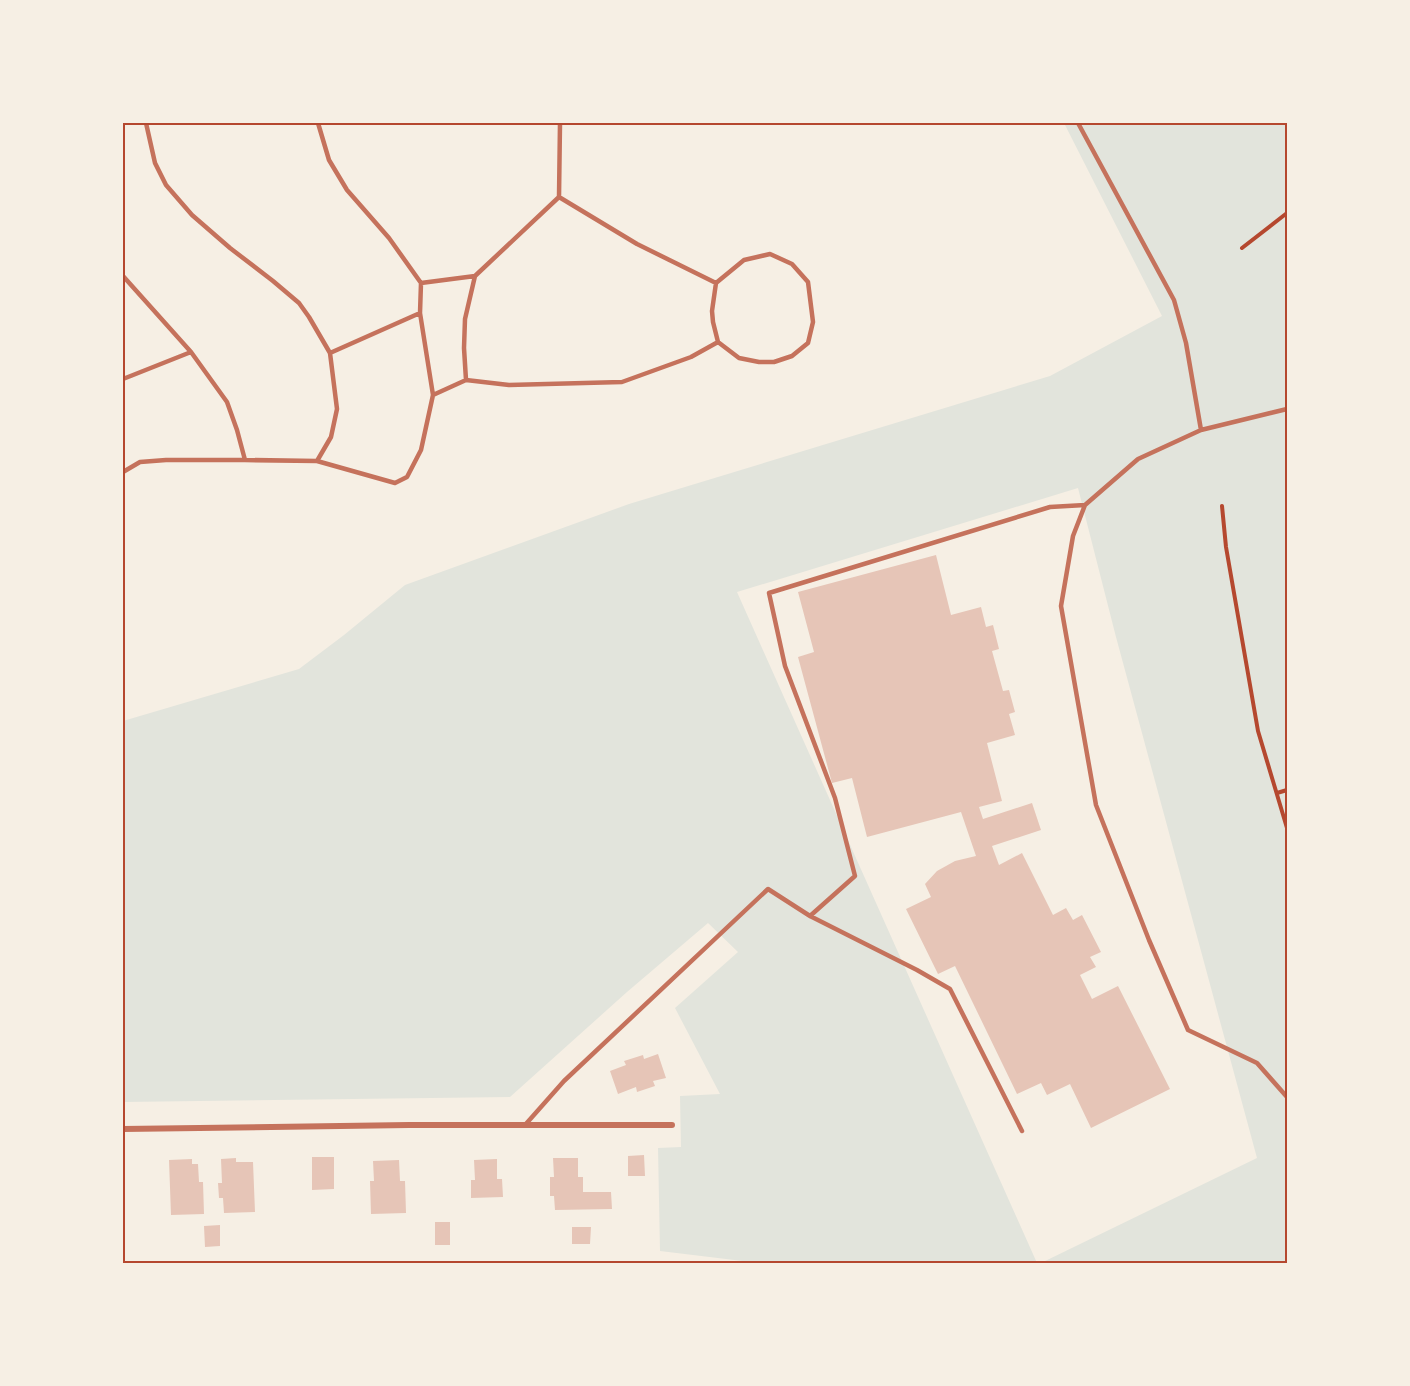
<svg xmlns="http://www.w3.org/2000/svg" width="1410" height="1386" viewBox="0 0 1410 1386" font-family="'Archivo Narrow',sans-serif">
<rect width="100%" height="100%" fill="#f6efe4"/>
<path fill="#e2e4dc" d="M 1064,123 L 1287,123 L 1287,1263 L 1041,1263 L 1257,1158 L 1116,637 L 1078,488 L 737,592 L 1037,1263 L 759,1263 L 660,1251 L 658,1148 L 681,1147 L 680,1096 L 720,1094 L 675,1008 L 738,952 L 708,923 L 627,992 L 510,1097 L 123,1102 L 123,721 L 299,669 L 344,635 L 405,585 L 629,504 L 1050,376 L 1162,316 Z"/>
<path fill="#e6c5b7" d="M 936,555 L 951,615 L 981,607 L 986,627 L 993,625 L 999,649 L 992,651 L 1003,691 L 1009,690 L 1015,712 L 1009,714 L 1015,735 L 987,743 L 1002,801 L 979,807 L 983,819 L 1032,803 L 1041,830 L 992,846 L 999,865 L 1022,853 L 1053,915 L 1066,908 L 1073,920 L 1082,915 L 1101,952 L 1090,957 L 1096,967 L 1080,975 L 1092,999 L 1118,986 L 1170,1089 L 1091,1128 L 1070,1084 L 1047,1095 L 1041,1083 L 1017,1094 L 955,966 L 938,974 L 906,909 L 931,897 L 925,884 L 937,871 L 955,861 L 976,856 L 961,812 L 867,837 L 852,778 L 832,783 L 798,657 L 814,652 L 798,592 Z
M 658,1054 L 666,1078 L 653,1081 L 655,1086 L 637,1092 L 636,1087 L 618,1094 L 610,1071 L 626,1065 L 624,1061 L 643,1055 L 644,1059 Z
M 644,1155 L 645,1176 L 628,1176 L 628,1156 Z
M 312,1157 L 334,1157 L 334,1189 L 312,1190 Z
M 236,1158 L 236,1162 L 253,1162 L 255,1212 L 224,1213 L 223,1198 L 219,1198 L 218,1183 L 222,1183 L 221,1159 Z
M 553,1158 L 578,1158 L 578,1177 L 583,1177 L 583,1192 L 611,1192 L 612,1209 L 555,1210 L 554,1196 L 550,1196 L 550,1177 L 554,1177 Z
M 192,1159 L 192,1164 L 198,1164 L 199,1182 L 203,1182 L 204,1214 L 171,1215 L 169,1160 Z
M 497,1159 L 497,1179 L 502,1179 L 503,1197 L 471,1198 L 471,1180 L 475,1180 L 474,1160 Z
M 399,1160 L 400,1181 L 405,1181 L 406,1213 L 371,1214 L 370,1181 L 374,1181 L 373,1161 Z
M 435,1222 L 450,1222 L 450,1245 L 435,1245 Z
M 220,1225 L 220,1246 L 205,1247 L 204,1226 Z
M 572,1227 L 591,1227 L 590,1244 L 572,1244 Z"/>
<g fill="none" stroke-linecap="round" stroke-linejoin="round">
<path stroke="#b5482f" stroke-width="4" d="M 1242,248 L 1287,213
M 1222,506 L 1226,547 L 1258,731 L 1287,828
M 1277,793 L 1287,790"/>
<path stroke="#c5725c" stroke-width="4.5" d="M 146,123 L 155,163 L 166,185 L 192,215 L 230,248 L 273,281 L 299,303 L 309,317 L 330,353
M 560,123 L 559,197 L 637,244 L 716,283
M 1078,123 L 1174,300 L 1186,343 L 1201,430
M 770,254 L 792,264 L 808,282 L 813,322 L 808,343 L 792,356 L 774,362 L 759,362 L 739,358 L 718,342 L 713,322 L 712,311 L 716,283 L 744,260 Z
M 123,276 L 191,352 L 227,402 L 237,430 L 245,460 L 317,461 L 395,483 L 407,477 L 421,450 L 433,395 L 466,380 L 464,348 L 465,319 L 475,276 L 421,283 L 389,238 L 347,190 L 329,160 L 318,123
M 475,276 L 559,197
M 420,313 L 433,395
M 123,379 L 191,352
M 466,380 L 509,385 L 622,382 L 691,357 L 718,342
M 1287,409 L 1201,430 L 1138,459 L 1085,505 L 1073,536 L 1061,606 L 1096,805 L 1149,940 L 1188,1030 L 1257,1063 L 1287,1097
M 317,461 L 331,437 L 337,409 L 330,353 L 420,313 L 421,283
M 123,472 L 140,462 L 166,460 L 245,460
M 810,916 L 855,876 L 835,798 L 785,666 L 769,593 L 1050,507 L 1085,505
M 525,1125 L 564,1081 L 768,889 L 810,916 L 917,970 L 950,989 L 1022,1131"/>
<path stroke="#c5725c" stroke-width="6" d="M 123,1129 L 409,1125 L 672,1125"/>
</g>
<rect width="1410" height="1386" fill="none" stroke="#f6efe4" stroke-width="249"/>
<rect x="124" y="124" width="1162" height="1138" fill="none" stroke="#b5482f" stroke-width="2"/>
</svg>
